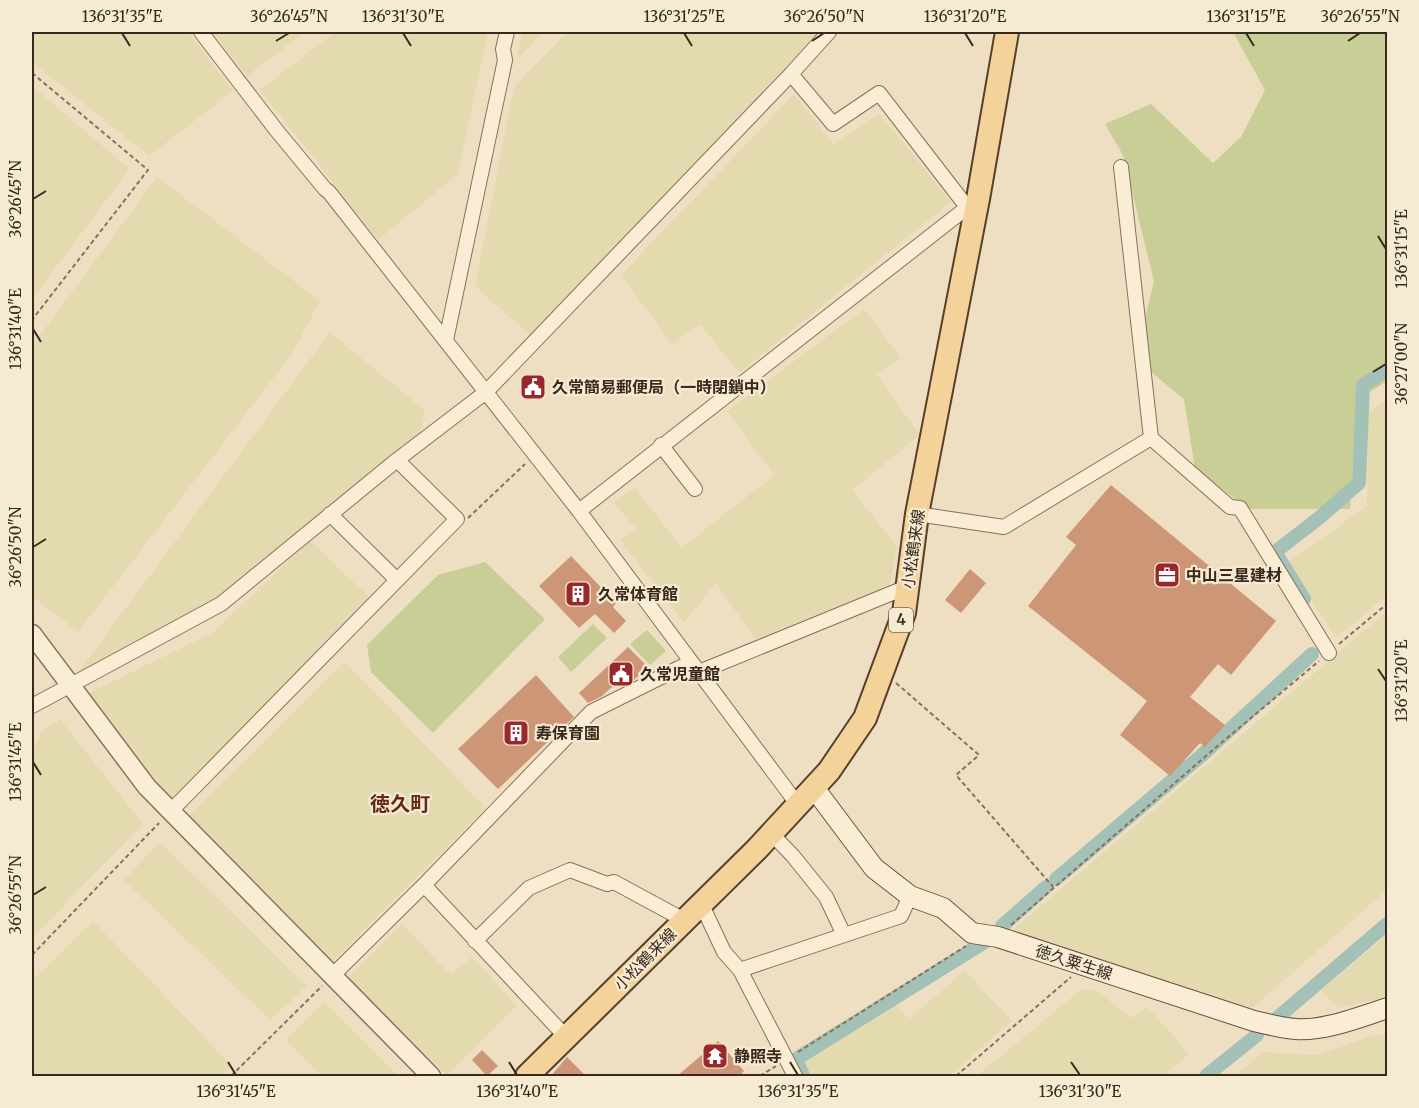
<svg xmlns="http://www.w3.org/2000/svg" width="1419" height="1108" viewBox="0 0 1419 1108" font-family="Merriweather,'Noto Sans JP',serif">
<rect width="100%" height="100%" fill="#efdfc2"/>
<path fill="#e4daaf" d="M 32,32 L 188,32 L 233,91 L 149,156 L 32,62 Z
M 213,32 L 305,32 L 247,76 Z
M 335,32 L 488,32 L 458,174 L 378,240 L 260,90 Z
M 522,32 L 543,32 L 517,59 Z
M 567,32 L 825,32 L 533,338 L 475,286 L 514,87 Z
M 32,86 L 130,169 L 32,299 Z
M 794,94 L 834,145 L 879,113 L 951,202 L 739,373 L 700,324 L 672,344 L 621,275 Z
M 157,177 L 320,301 L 292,354 L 78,632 L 32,596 L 32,346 Z
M 864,309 L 901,358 L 877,375 L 920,435 L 852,490 L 897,547 L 890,586 L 755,639 L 716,583 L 684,623 L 620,540 L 636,529 L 614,502 L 635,488 L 682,548 L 774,475 L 727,411 Z
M 330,332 L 425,411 L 419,442 L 200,616 L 77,674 Z
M 1387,400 L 1387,595 L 1336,638 L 1287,563 L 1367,506 L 1368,413 Z
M 310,541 L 371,599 L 171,800 L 89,693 L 212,633 Z
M 1387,611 L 1387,890 L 1252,1008 L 1010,932 Z
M 345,662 L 486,808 L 333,961 L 188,816 Z
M 60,719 L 143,824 L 32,938 L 32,753 L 42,731 Z
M 160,842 L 307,986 L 270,1020 L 124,880 Z
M 93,921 L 232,1066 L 222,1076 L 32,1076 L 32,981 Z
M 402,924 L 451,975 L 472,957 L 517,1006 L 447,1075 L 348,979 Z
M 1387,935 L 1387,997 L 1338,1008 L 1321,990 Z
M 965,971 L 1012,1021 L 949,1076 L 808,1076 L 801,1061 L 893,1001 L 909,1019 Z
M 1082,989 L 1097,991 L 1131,1018 L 1147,1006 L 1189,1054 L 1163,1076 L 977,1076 Z
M 324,1001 L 398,1076 L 322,1076 L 286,1040 Z
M 1387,1034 L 1387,1076 L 1234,1076 L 1263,1052 L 1318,1055 L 1369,1037 Z"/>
<path fill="#c9cd96" d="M 1233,32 L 1387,32 L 1387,381 L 1357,400 L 1350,509 L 1249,509 L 1195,469 L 1184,399 L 1135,359 L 1154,281 L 1123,155 L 1105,124 L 1151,104 L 1213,163 L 1241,137 L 1265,90 Z
M 485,562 L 545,619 L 433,733 L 371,672 L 367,645 L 438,575 Z
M 593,624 L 607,638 L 571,672 L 558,657 Z
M 647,630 L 666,651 L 650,665 L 630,644 Z"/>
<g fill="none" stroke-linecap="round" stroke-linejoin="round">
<path stroke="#a4c1b7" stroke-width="14" d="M 1304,599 L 1275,552 L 1319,518 L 1359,483 L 1363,385 L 1388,369
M 1056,879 L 1202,755 L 1312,654
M 1002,926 L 1046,887
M 1276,1019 L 1388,923
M 803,1076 L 796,1059 L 983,943
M 1206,1076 L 1257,1035"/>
</g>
<path fill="#cd9777" d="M 1111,485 L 1276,621 L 1231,675 L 1218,664 L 1190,697 L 1225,725 L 1205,747 L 1200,743 L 1170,776 L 1120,735 L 1147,701 L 1028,606 L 1076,545 L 1066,537 Z
M 571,556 L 616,603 L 613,607 L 626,621 L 614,633 L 595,614 L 579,628 L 539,586 Z
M 970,569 L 986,583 L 961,613 L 945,600 Z
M 628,647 L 648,667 L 634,680 L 625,685 L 620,680 L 602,696 L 588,703 L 579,693 Z
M 536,675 L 574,717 L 498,789 L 458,749 Z
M 718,1041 L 744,1071 L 738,1077 L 676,1077 Z
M 482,1050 L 498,1066 L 487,1076 L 472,1060 Z
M 567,1057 L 587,1077 L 550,1077 Z"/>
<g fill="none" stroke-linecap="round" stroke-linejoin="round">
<g stroke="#897059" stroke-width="16">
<path id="minor" d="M 201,32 L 277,131 L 325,189 L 329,192 L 579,511 L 798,805
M 791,74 L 833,124 L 879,93 L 967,207
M 1121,167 L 1151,438 L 1230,507 L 1240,508 L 1329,653
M 446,340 L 505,60 L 503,49 L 507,32
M 661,445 L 695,489
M 579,511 L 978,199
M 330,514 L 397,580
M 917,514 L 1004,527 L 1151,438
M 699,672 L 907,587
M 32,706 L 221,604 L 397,460 L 486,392 L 791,74 L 829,32
M 170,812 L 457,519 L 397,460
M 771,833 L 793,856 L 826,897 L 844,935
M 424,885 L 566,1037
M 701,903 L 724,952 L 740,970 L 795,1076
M 475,941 L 529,888 L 570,870 L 607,884 L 614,882 L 684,920
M 740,970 L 901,916 L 910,896
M 332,976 L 424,885 L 591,712 L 691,662"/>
</g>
<g stroke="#897059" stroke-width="21">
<path id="tertiary" d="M 32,634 L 147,787 L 431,1076"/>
</g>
<g stroke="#6a513c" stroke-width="22">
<path id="secondary" d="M 814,788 L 874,868 L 910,896 L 943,908 L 972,933 L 998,937 L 1254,1021 C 1268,1024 1281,1028 1296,1029 C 1326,1031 1359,1017 1388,1008"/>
</g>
<g stroke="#563f2d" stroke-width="26">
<path id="primary" d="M 527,1076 L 757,849 L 829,771 L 865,718 L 904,613 L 917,514 L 978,199 L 1007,32"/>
</g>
<path stroke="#897059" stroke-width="2" stroke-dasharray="4.5 3" stroke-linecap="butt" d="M 32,73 L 148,170 L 32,320
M 468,518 L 525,464
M 1339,644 L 1388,603
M 896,683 L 979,755 L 956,775 L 1054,888
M 1011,925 L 1214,749 L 1319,661
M 32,955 L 159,823
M 798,1052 L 966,946
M 231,1076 L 322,986
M 760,1076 L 776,1066
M 956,1076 L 1071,977"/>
<use href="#minor" stroke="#f9edd5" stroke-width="14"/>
<use href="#tertiary" stroke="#f9edd5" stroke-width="18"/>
<use href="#secondary" stroke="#f9edd5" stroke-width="20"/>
<use href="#primary" stroke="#f3d399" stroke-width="22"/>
</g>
<path fill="none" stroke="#38291d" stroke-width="2" d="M 122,33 L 130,46M 403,33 L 411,46M 684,33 L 692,46M 965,33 L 973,46M 1246,33 L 1254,46M 276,41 L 289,33M 812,41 L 824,33M 1348,41 L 1360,33M 33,199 L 46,191M 1378,236 L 1386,249M 33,329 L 41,342M 1373,372 L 1386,364M 33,547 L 46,539M 1378,669 L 1386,681M 33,762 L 41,775M 33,895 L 46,887M 228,1062 L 236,1075M 509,1062 L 517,1075M 790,1062 L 798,1075M 1071,1062 L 1080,1075"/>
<defs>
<g id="civic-square" transform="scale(1.35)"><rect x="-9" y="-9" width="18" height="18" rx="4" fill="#99282d" stroke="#f6ead2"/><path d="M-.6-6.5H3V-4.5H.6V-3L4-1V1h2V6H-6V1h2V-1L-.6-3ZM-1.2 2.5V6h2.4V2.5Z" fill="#fff"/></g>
<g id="office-square" transform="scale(1.35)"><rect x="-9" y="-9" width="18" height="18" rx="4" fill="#99282d" stroke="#f6ead2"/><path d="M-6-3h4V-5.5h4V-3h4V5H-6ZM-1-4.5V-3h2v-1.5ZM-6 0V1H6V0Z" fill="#fff"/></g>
<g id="building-square" transform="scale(1.35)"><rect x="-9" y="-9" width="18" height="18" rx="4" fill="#99282d" stroke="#f6ead2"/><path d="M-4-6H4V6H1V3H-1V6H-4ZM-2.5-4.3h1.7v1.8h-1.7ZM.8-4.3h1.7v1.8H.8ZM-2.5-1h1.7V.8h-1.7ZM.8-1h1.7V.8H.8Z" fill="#fff"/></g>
<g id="temple-square" transform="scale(1.35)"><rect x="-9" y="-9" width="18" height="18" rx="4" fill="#99282d" stroke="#f6ead2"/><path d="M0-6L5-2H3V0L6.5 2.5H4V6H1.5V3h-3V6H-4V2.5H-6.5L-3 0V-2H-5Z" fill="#fff"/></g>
</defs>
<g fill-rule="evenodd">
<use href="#civic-square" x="533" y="387"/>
<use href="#office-square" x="1167" y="575"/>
<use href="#building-square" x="578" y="594"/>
<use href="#civic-square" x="621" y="674"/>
<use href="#building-square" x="516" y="733"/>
<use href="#temple-square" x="715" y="1056"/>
</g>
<g text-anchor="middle" stroke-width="4.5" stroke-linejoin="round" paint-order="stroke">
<rect fill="#f6ead2" stroke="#716353" stroke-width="1.5" x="889" y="608" width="24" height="24" rx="4.5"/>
<g font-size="15" font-weight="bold" fill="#38291d">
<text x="901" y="625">4</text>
</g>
<g font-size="16" font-weight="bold" fill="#38291d" stroke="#f6ead2" text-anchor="start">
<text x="552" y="393">久常簡易郵便局（一時閉鎖中）</text>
<text x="1186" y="581">中山三星建材</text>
<text x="598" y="600">久常体育館</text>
<text x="640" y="680">久常児童館</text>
<text x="536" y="739">寿保育園</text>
<text x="734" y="1062">静照寺</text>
</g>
<g font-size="16" fill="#38291d" stroke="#f6ead2">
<text transform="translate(913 549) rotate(-82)" y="6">小松鶴来線</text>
<text transform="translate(645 959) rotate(-45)" y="6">小松鶴来線</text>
<text transform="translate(1074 962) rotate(18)" y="6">徳久粟生線</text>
</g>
<g font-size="20" font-weight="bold" fill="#65281c" stroke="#f6ead2">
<text x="400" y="811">徳久町</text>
</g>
</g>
<rect width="1419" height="1108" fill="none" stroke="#f6ead2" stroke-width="66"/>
<rect x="33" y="33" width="1353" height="1042" fill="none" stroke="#38291d" stroke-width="2"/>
<g font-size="15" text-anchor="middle" fill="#38291d">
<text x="122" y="22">136°31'35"E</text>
<text x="289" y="22">36°26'45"N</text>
<text x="403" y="22">136°31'30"E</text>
<text x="684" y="22">136°31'25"E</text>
<text x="824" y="22">36°26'50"N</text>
<text x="965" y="22">136°31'20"E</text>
<text x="1246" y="22">136°31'15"E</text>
<text x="1360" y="22">36°26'55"N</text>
<text transform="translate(16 199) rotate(-90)" y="5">36°26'45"N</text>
<text transform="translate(1402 249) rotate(-90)" y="5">136°31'15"E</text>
<text transform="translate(16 329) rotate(-90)" y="5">136°31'40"E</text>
<text transform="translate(1402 364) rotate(-90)" y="5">36°27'00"N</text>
<text transform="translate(16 547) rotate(-90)" y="5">36°26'50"N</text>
<text transform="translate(1402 681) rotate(-90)" y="5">136°31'20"E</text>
<text transform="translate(16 762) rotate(-90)" y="5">136°31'45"E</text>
<text transform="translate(16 895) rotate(-90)" y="5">36°26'55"N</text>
<text x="236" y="1097">136°31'45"E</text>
<text x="517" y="1097">136°31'40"E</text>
<text x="798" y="1097">136°31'35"E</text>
<text x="1080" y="1097">136°31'30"E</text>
</g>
</svg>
